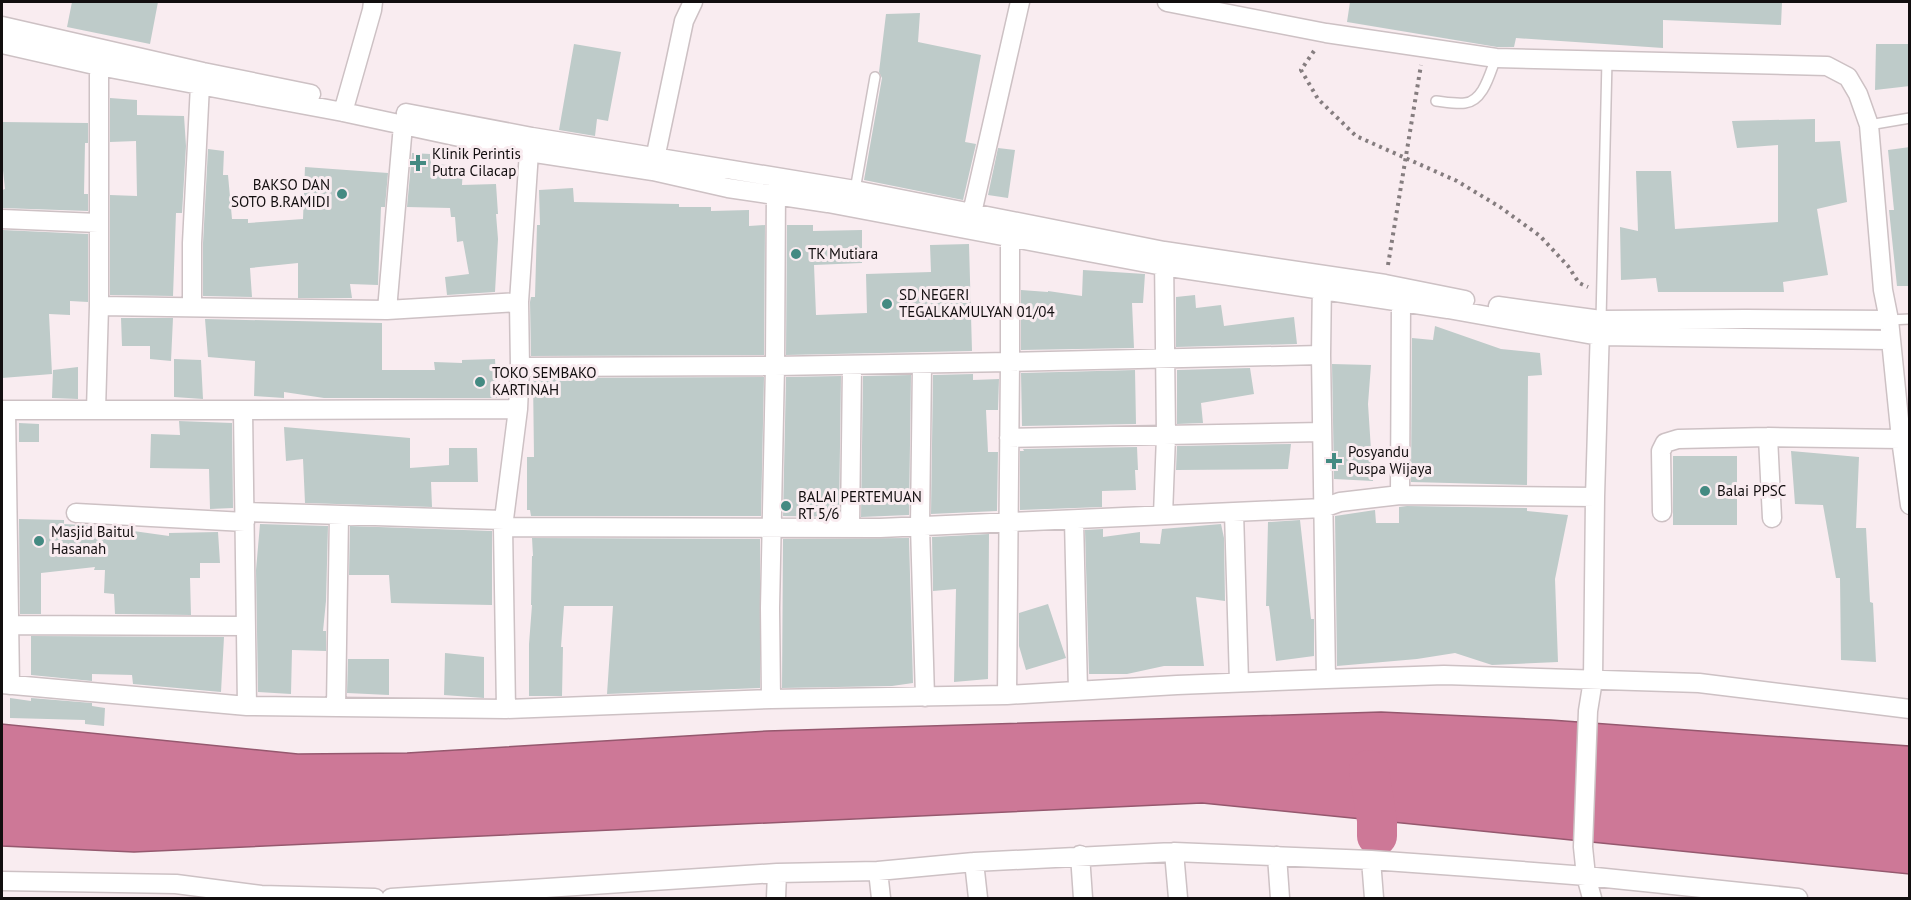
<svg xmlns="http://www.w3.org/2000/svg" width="1911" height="900" viewBox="0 0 1911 900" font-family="'PT Sans',sans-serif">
<rect width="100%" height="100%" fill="#f9ecf0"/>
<path fill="#cd7897" stroke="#95586e" stroke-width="1.5" d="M 1381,712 L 1551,720 L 1909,746 L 1909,874 L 1202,803 L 134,852 L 2,846 L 2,724 L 298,754 L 407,753 L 767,731 Z"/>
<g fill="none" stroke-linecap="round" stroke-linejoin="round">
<path stroke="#cd7897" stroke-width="40" d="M 1369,770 L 1377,820 L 1377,836"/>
</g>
<path fill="#becbc9" d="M 72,2 L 158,2 L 150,44 L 67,27 Z
M 1350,2 L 1782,2 L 1781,25 L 1663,20 L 1663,48 L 1516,38 L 1514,47 L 1497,47 L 1347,22 Z
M 920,13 L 918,42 L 981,55 L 965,142 L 976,144 L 963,200 L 864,180 L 882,78 L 879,72 L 886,14 Z
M 574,44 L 621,52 L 608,121 L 597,119 L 595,136 L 559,130 Z
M 1876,44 L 1908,44 L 1910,86 L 1875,90 Z
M 110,98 L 137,100 L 137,115 L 184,116 L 186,146 L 182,213 L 176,213 L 173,296 L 110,295 L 110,195 L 137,196 L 136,141 L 110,142 Z
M 1815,119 L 1815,142 L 1840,141 L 1847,202 L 1817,209 L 1828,275 L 1783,282 L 1784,292 L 1658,292 L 1656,278 L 1621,280 L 1620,227 L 1638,231 L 1636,171 L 1671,171 L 1675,229 L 1778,222 L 1778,145 L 1737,148 L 1732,121 Z
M 2,122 L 88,123 L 88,143 L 85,143 L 84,194 L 88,194 L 88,211 L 2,208 L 2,190 L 5,189 L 2,161 Z
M 1910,147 L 1910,286 L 1897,286 L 1889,210 L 1894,210 L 1888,150 Z
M 998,148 L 1015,150 L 1008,198 L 988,195 Z
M 208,149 L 224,151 L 223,175 L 228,175 L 232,219 L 248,219 L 248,223 L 303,219 L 305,167 L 388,173 L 385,207 L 381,207 L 378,285 L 350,284 L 352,298 L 298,298 L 298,263 L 250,268 L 252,297 L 203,296 L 203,243 Z
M 412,153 L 430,154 L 431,164 L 463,166 L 462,185 L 496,184 L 498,214 L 496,214 L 498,239 L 495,292 L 447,295 L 445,277 L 469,274 L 463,241 L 457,242 L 455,217 L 451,217 L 450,208 L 407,207 Z
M 573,188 L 574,202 L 679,204 L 679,207 L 711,207 L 711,211 L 749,210 L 749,226 L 765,225 L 764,355 L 531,356 L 530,302 L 531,297 L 535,297 L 537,225 L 540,225 L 539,190 Z
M 787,225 L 813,225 L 813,231 L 862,230 L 862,263 L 814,265 L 816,315 L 867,313 L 866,274 L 931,272 L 930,245 L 969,244 L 972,351 L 786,355 Z
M 3,230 L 88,234 L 88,302 L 70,301 L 70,315 L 49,314 L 52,374 L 2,378 Z
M 1083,270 L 1145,274 L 1143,303 L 1132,303 L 1134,348 L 1021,350 L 1021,290 L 1048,292 L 1048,291 L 1082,296 Z
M 1195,295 L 1196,308 L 1221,305 L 1224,326 L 1294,317 L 1297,344 L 1176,347 L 1176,297 Z
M 121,318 L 173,318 L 171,361 L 150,359 L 150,346 L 122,346 Z
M 205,319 L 382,323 L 382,370 L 435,370 L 434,362 L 462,363 L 462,360 L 495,359 L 497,398 L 324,398 L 284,392 L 284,398 L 254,396 L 255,361 L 208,357 Z
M 1435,326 L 1501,349 L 1540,353 L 1542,375 L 1528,376 L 1527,485 L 1411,482 L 1412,338 L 1433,340 Z
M 174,359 L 201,360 L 203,399 L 174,397 Z
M 1332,364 L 1371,365 L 1368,404 L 1373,481 L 1334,479 Z
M 78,367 L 78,399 L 52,398 L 53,370 Z
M 1250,368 L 1254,394 L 1201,403 L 1203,423 L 1177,424 L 1177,370 Z
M 1135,370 L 1136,424 L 1022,426 L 1021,373 Z
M 973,374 L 973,380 L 999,379 L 998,410 L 986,410 L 988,452 L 998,452 L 997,511 L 931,514 L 933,375 Z
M 911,375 L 909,515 L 861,517 L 863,376 Z
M 841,376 L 839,517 L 783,516 L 786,377 Z
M 764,377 L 761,516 L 531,516 L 530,510 L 527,510 L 527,457 L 534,457 L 533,378 Z
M 179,421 L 232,423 L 233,508 L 210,509 L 209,469 L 150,468 L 151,434 L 180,435 Z
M 19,423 L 39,424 L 39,442 L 19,442 Z
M 284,427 L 410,438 L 410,468 L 449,465 L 449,448 L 477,448 L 478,482 L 431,482 L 432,507 L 305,503 L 303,459 L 286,461 Z
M 1291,444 L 1288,469 L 1176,470 L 1177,446 Z
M 1137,447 L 1138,470 L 1135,470 L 1136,490 L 1102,491 L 1102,507 L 1020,510 L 1020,451 L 1024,451 L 1023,449 Z
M 1791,451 L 1859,457 L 1856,528 L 1866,528 L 1870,602 L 1873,603 L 1876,662 L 1841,660 L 1840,578 L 1836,578 L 1823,505 L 1795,504 Z
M 1673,456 L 1737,456 L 1737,525 L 1673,525 Z
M 1407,506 L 1527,508 L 1527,511 L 1568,515 L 1555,579 L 1558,662 L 1492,665 L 1455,653 L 1417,659 L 1337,666 L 1335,516 L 1375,510 L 1376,523 L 1399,523 L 1399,507 Z
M 19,519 L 64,520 L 64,524 L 119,527 L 119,529 L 169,536 L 169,533 L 218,532 L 220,563 L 200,563 L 200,578 L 190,578 L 191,615 L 115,614 L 114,594 L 104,593 L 105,570 L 94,570 L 95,567 L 41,573 L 41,614 L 20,614 Z
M 1300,520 L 1311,619 L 1314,619 L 1314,656 L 1276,661 L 1269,606 L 1266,606 L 1268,522 Z
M 260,524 L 328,526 L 326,601 L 323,631 L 326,631 L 326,651 L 292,650 L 291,694 L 258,692 L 256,570 Z
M 1221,524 L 1224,538 L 1225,601 L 1196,597 L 1204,666 L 1164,666 L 1127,674 L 1089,674 L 1085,530 L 1103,529 L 1103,537 L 1140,532 L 1140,543 L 1160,544 L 1162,529 Z
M 350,526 L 492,531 L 492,605 L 391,603 L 389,575 L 349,575 Z
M 989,534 L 988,679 L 954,682 L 956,589 L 933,591 L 932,537 Z
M 532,538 L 760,539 L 760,688 L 607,694 L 613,606 L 564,606 L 561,647 L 563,647 L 562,696 L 529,696 L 529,644 L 532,605 L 531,605 L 532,556 L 533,556 Z
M 909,538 L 913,683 L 892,686 L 782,688 L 783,539 Z
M 1048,604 L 1066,658 L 1026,670 L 1019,646 L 1019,613 Z
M 31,636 L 224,637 L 221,692 L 133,684 L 132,675 L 92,674 L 92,681 L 31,675 Z
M 445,653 L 484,657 L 484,698 L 444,695 Z
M 348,659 L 389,659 L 389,695 L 347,693 Z
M 10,698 L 31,701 L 31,698 L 92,703 L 92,706 L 105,708 L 104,726 L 85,724 L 85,720 L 10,718 Z"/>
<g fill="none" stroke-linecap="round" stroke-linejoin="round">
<g stroke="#cdc1c4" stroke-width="12">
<path id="lane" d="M 1436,101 C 1445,102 1456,104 1465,103 C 1484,101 1490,72 1496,58
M 1869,125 L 1910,118
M 855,190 L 875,77
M 1601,320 L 1607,60
M 1889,320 L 1910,319"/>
</g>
<g stroke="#cdc1c4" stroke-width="21">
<path id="street" d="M 1167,2 L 1326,33 L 1496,58 L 1827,66 L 1848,77 L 1858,94 L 1869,125 L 1883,290 L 1889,320 L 1901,439 L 1910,505
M 2,26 L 203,72 L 311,94
M 2,44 L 99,66 L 343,112 L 529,152 L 653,171 L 728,188 L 828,203 L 1163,266 L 1448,309 L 1599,336 L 1889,340
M 343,112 L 372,10 L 373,2
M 406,113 L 532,137 L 855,190 L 1164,251 L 1385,284 L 1465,300
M 532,141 L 529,152 L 519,302 L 520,367 L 518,409 L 503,527 L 506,709 L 771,699 L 1007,695 L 1177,685 L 1326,679
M 653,168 L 684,21 L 693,2
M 972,213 L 1020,2
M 2,219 L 98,223
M 1322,279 L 1321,355 L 1326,679 L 1444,675 L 1699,683 L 1910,709
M 99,306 L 387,310 L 519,302
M 192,306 L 192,243 L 200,85 L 202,74
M 1498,306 L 1601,320 L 1746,319 L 1889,320
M 387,310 L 403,125
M 922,364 L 920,526 L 925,697
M 520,367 L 775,366 L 1010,362 L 1010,236 L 1012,226
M 2,410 L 243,410 L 247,706
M 6,410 L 10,685
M 96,410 L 99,306 L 99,66
M 243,410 L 518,409
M 1768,437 L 1772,518
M 1009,438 L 1322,432
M 1400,495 L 1401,302
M 245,512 L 504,520
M 1234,512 L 1239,682
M 1662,512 L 1661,451 L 1665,443 L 1678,439 L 1768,437 L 1901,439
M 76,513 L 245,522
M 1163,515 L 1166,436 L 1164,256
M 1074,520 L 1078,691
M 503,527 L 880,528 L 1323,508 L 1340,502 L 1400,495 L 1595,497
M 850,527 L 852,365
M 10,625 L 246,626
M 2,684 L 247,706 L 506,709
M 1007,695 L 1010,362 L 1321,355
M 771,699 L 770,608 L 775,366 L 776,185
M 336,707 L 339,515
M 1174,852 L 1178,898
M 1080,855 L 1083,898
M 1277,856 L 1280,898
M 1371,860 L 1374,898
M 974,862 L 978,898
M 878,871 L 881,898
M 2,881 L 176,884 L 261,895 L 375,898
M 391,898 L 777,873 L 878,871 L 974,862 L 1174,852 L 1371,860 L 1469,867 L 1586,876 L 1798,898
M 776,898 L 777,873
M 1592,898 L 1586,876 L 1583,847 L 1588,711 L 1593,680 L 1595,497 L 1600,326"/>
</g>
<path stroke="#857d7f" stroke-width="4" stroke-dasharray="3 4.5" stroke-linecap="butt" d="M 1314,51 L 1301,70 L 1318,99 L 1356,136 L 1457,181 L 1500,207 L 1540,236 L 1568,266 L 1579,283 L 1588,287
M 1388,265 L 1421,65"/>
<use href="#lane" stroke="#fff" stroke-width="9"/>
<use href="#street" stroke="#fff" stroke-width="18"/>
</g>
<g fill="#448a82" stroke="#f9ecf0" stroke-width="2">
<path d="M415 154h6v6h6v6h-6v6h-6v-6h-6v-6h6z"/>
<circle cx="342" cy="194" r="6"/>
<circle cx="796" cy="254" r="6"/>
<circle cx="887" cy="304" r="6"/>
<circle cx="480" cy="382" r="6"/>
<path d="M1331 452h6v6h6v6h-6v6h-6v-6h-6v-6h6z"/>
<circle cx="1705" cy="491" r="6"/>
<circle cx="786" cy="506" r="6"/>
<circle cx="39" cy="541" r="6"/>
</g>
<g text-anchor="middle" stroke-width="6" stroke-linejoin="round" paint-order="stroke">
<g font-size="15" fill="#120e0f" stroke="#f9ecf0" text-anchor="start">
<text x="432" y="159">Klinik Perintis<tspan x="432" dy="17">Putra Cilacap</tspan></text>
<text x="330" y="190" text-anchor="end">BAKSO DAN<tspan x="330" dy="17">SOTO B.RAMIDI</tspan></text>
<text x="808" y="259">TK Mutiara</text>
<text x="899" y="300">SD NEGERI<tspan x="899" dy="17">TEGALKAMULYAN 01/04</tspan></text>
<text x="492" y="378">TOKO SEMBAKO<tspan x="492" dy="17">KARTINAH</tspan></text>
<text x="1348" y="457">Posyandu<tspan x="1348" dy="17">Puspa Wijaya</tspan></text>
<text x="1717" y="496">Balai PPSC</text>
<text x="798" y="502">BALAI PERTEMUAN<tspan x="798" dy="17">RT 5/6</tspan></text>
<text x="51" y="537">Masjid Baitul<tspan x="51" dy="17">Hasanah</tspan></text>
</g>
</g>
<rect width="1911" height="900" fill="none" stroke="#120e0f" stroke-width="6"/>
</svg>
